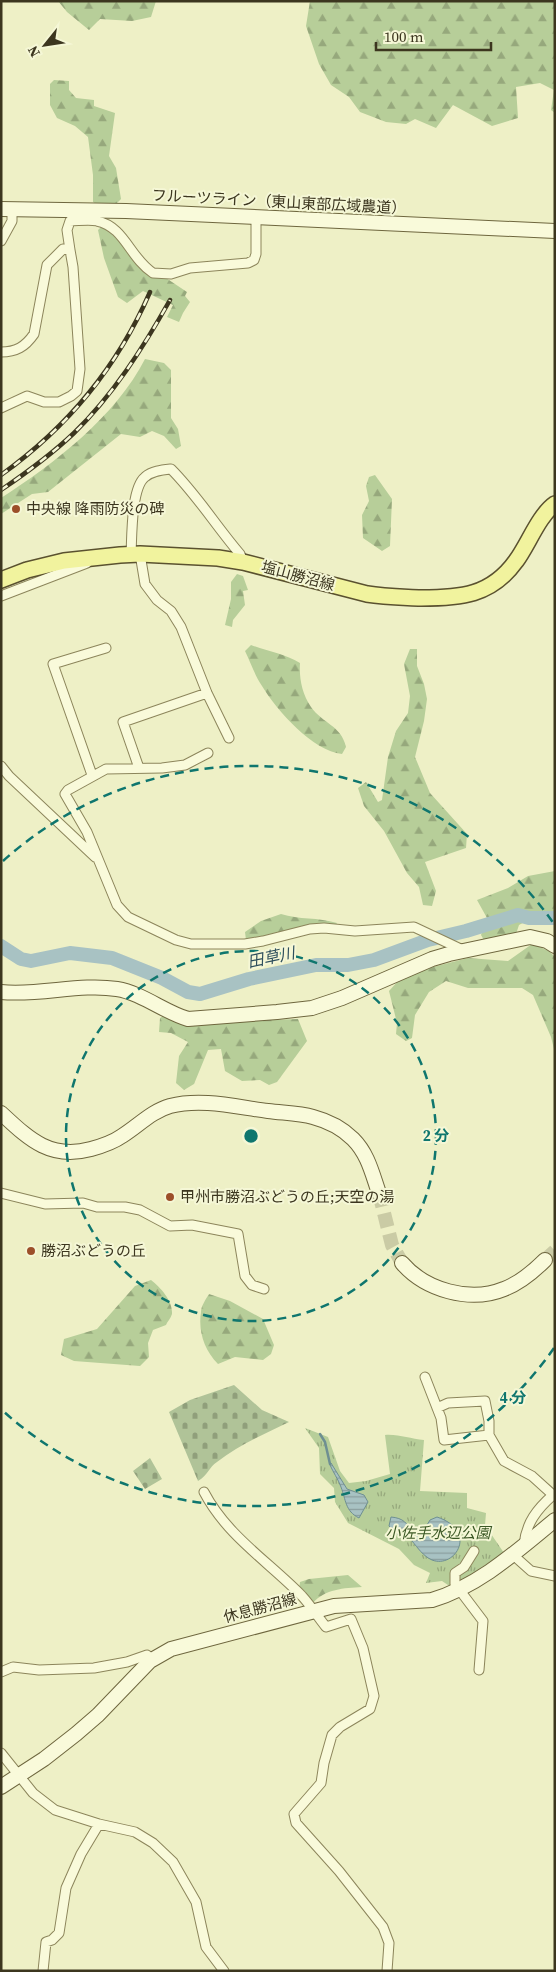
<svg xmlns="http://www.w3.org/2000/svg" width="556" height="1972" viewBox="0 0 556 1972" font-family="'Source Serif 4','Noto Sans JP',serif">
<defs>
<pattern id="forest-firs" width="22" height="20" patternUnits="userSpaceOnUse" patternTransform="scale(1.25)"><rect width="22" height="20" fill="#b7ce99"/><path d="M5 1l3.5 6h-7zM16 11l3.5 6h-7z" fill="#96a87c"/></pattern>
<pattern id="cemetery-stones" width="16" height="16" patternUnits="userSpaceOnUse" patternTransform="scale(1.25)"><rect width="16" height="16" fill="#b0c398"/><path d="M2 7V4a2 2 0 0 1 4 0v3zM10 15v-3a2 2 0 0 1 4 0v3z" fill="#909f7b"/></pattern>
<pattern id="park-tufts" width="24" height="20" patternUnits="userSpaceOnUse" patternTransform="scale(1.25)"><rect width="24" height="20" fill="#b7ce99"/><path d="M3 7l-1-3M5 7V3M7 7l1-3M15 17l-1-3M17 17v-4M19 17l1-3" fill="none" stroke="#96a87c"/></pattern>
<pattern id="water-rules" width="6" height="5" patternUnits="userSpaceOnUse" patternTransform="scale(1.25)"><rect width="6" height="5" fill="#a8c2c3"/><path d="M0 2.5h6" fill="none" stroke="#8a9e9e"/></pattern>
</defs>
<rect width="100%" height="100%" fill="#eef0c6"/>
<path fill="url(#forest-firs)" d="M 58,1 L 156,1 L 151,17 L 132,21 L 100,19 L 89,30 L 67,12 Z
M 310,1 L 555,1 L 555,113 L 551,110 L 554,90 L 540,83 L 516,87 L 518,118 L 492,126 L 453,105 L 436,128 L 415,119 L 406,124 L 386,122 L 360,112 L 349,97 L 331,85 L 319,64 L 306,26 Z
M 54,80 L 69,81 L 69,90 L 76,98 L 94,100 L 94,106 L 115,113 L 109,156 L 116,168 L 121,199 L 114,206 L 100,206 L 93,202 L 93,175 L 88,137 L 75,126 L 57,118 L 50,105 L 50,84 Z
M 104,224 L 115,232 L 145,273 L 166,278 L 187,292 L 185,296 L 190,302 L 183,313 L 179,322 L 167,317 L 173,305 L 143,291 L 127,303 L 118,297 L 104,258 L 98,230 Z
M 145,359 L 164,363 L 171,370 L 171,418 L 178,429 L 181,446 L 176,449 L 164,436 L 152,431 L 140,437 L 121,434 L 48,492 L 32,494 L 1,514 L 1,498 C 54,464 116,416 145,359 Z
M 375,475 L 392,499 L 390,546 L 382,551 L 363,538 L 362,515 L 369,501 L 366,486 L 369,477 Z
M 237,574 L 243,576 L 248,590 L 243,591 L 245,605 L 233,620 L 232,627 L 225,625 L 231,599 L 231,582 Z
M 251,645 C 267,651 285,654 300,663 C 299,678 302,694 311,707 C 323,724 341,725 346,747 L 342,754 C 313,751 277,711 262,686 C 255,676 251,663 245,651 Z
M 410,649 L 417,649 L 417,666 L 424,684 L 427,699 L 424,721 L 415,757 L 430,793 L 467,834 L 466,848 L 425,862 L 436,891 L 432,906 L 423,905 L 419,887 L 407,873 L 384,831 L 364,806 L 358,788 L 366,782 L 378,802 L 382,800 L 388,757 L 396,731 L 408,713 L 410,696 L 404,664 Z
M 555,871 L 555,921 L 541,913 L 519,925 L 516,934 L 485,942 L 481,935 L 487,918 L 477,900 L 508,888 L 528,876 Z
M 281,914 C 299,920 318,917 337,923 L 335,926 L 246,940 L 245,932 L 261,921 Z
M 532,944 L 549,951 L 555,957 L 555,1053 L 551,1037 L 533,995 L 522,988 L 468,988 L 446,981 L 429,992 L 415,1015 L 412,1038 L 406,1041 L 396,1034 L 397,1023 L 389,991 L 399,980 L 433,967 L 468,958 L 508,961 Z
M 165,1015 L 239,1021 L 298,1019 L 307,1041 L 277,1082 L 269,1085 L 260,1080 L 242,1081 L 225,1071 L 221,1049 L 208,1050 L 194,1084 L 184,1090 L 176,1083 L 179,1056 L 188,1042 L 171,1033 L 159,1032 L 160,1018 Z
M 151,1280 C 161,1288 173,1301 172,1314 C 171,1318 167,1322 166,1325 L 153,1330 L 148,1343 L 149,1357 L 140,1366 L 74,1361 L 61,1355 L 64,1339 L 97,1329 L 135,1286 Z
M 209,1294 L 230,1301 L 263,1319 L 274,1345 L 271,1354 L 263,1360 L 235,1357 L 218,1364 C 204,1350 198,1331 201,1312 C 201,1306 206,1299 209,1294 Z
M 348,1575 L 362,1587 C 344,1588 325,1589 313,1603 L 299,1590 L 300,1582 L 309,1579 Z"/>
<path fill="url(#cemetery-stones)" d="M 234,1385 L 262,1410 L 289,1422 C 264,1434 239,1445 217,1462 C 209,1467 208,1475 198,1481 L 169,1412 L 190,1400 Z
M 150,1458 L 162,1479 L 145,1489 L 133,1471 Z"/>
<path fill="url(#park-tufts)" d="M 305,1428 L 328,1437 L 340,1471 L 349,1483 L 366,1481 L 390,1474 L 385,1435 C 399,1434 410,1439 424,1440 L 420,1491 L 467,1493 L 467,1508 L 486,1513 L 485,1525 L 504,1553 L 451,1587 L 442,1581 L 426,1583 L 430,1573 L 414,1565 L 399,1549 L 348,1523 L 335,1502 L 334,1488 L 320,1474 L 319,1448 Z"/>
<path fill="url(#water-rules)" stroke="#6e8f92" d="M 331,1463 L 347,1489 L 364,1495 L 368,1502 L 359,1518 C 345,1511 346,1500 341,1487 C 338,1479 333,1472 330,1465 Z
M 391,1517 C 403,1518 408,1523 412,1534 L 410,1539 L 399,1536 L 389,1526 Z
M 437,1517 C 479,1531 455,1569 432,1560 C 423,1556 418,1548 412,1541 L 414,1535 L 421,1535 L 430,1520 Z"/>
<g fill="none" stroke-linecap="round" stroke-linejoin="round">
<path stroke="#6e8f92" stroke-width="2.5" d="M 320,1434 L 325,1442 L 330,1464"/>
<path stroke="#a8c2c3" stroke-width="14" d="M 1,946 L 21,959 L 31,961 L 70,953 L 112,958 L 162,978 L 188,992 L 200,994 L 249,979 L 316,965 L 348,965 L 374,960 L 428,940 L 466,931 L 518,915 L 529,918 L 555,918"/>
<path stroke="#cacba5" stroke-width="14" stroke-dasharray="14 7" stroke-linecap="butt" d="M 379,1193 L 392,1245 L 402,1263
M 545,1260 L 555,1251"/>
<g stroke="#8c855b" stroke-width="11">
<path id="street" d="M 1,241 L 12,221 L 12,209
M 70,250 L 67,230 L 70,221 C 78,221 89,219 97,221 C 125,227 129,257 153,273 L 171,274 L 190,268 L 248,263 L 254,260 L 256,254 L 256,217
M 1,352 C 16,352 25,347 34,334 L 47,265 L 63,249 L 70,250 L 73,267 L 80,369 L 77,391 L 71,396 L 59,402 L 44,402 L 27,396 L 1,408
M 131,554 C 132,537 131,488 145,477 C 152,471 162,470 171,469 C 197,495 216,526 240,554 L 243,562
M 140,554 L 145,584 L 157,600 L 171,611 L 181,627 L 207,693 L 229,738
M 1,596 L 87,563
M 208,753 L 185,765 L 162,768 L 106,769 L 68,790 L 65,794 L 87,832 L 117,905 L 128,917 L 176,940 L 191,944 L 245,944 L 263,941 L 310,929 L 324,928 L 355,931 L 414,927 L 465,951
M 1,766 L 9,776 L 95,857
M 139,768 L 123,722 L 207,693
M 92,775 L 53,664 L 106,648
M 1,1193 L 45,1204 L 83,1203 L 97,1207 L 125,1207 L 140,1210 L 170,1226 L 192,1225 L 238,1234 L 245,1276 L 252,1285 L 264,1289
M 425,1377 L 441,1418 L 444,1440 L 489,1435 L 504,1461 L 532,1476 L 553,1495 C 537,1509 526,1523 524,1545
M 437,1408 L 448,1403 L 485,1401 L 489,1421 L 489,1435
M 204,1492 C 227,1536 269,1562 302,1596 C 311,1606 318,1617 326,1627 L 351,1619 L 363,1648 L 374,1696 L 370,1709 L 340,1727 L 332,1735 L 324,1763 L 321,1783 L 294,1814 L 296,1823 L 339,1871 L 383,1927 L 389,1943 L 387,1971
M 474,1551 L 464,1567 L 455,1573 L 455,1584 L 483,1621 L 479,1670
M 512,1554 L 531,1571 L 555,1576
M 1,1672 L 13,1667 L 39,1670 L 94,1668 L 127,1662 L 147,1655 L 152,1659
M 1,1753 L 33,1793 L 55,1810 L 99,1824 L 135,1832 L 153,1843 L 173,1862 L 196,1902 L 206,1947 L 224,1971
M 43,1971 L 46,1942 L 52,1940 L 59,1933 L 66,1888 L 81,1854 L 99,1824"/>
</g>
<g stroke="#6e663e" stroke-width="16">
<path id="secondary" d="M 1,209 L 126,211 L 555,231
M 1,992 C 40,996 80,983 117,989 C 142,993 164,1012 188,1019 L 277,1012 L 312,1008 L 342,998 L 432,959 L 449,954 L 530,937 L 547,941 L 555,946
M 1,1113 C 29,1139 50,1160 91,1149 C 102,1146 112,1143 122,1136 C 138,1126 152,1111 170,1106 C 202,1098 236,1107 268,1111 C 283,1113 299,1113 313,1117 C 328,1121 342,1128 353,1139 C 368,1154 372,1173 379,1193
M 402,1263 C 425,1290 470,1303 504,1289 C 520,1283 533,1272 545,1260
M 1,1787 L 44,1759 L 76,1734 L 98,1715 L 150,1661 L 171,1649 L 334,1606 L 432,1600 C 479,1586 517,1551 555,1520"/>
</g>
<g stroke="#5a512f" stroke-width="18">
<path id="primary" d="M 1,580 L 27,570 L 64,561 L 120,555 L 140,554 L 218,558 L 243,562 L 367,594 C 385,597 402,597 421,598 C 460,598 491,596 516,561 C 528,545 539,515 555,504"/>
</g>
<use href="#street" stroke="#f9fada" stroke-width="9"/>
<use href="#secondary" stroke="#f9fada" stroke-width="14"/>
<use href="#primary" stroke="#f1f39e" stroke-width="15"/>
<g stroke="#3c361f" stroke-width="4.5">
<path id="rail" d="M 1,475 C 68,427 117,368 150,292
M 1,490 C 26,473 52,454 74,433 C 113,395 143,348 170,300"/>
</g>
<use href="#rail" stroke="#f5f7d6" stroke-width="2.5" stroke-dasharray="8" stroke-linecap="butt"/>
</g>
<g fill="none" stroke="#0f766e" stroke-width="2.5" stroke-dasharray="9 6">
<circle cx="251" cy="1136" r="185"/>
<path d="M554 1348A370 370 0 0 1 3 1411M3 861A370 370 0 0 1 554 924"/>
</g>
<g fill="#9c4f29" stroke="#f5f7d6" stroke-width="2">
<circle cx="16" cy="509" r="5"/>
<circle cx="170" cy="1197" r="5"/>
<circle cx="31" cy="1251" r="5"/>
</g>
<g text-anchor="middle" stroke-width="4" stroke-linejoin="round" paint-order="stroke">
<g font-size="15" fill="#3c361f" stroke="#f5f7d6">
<text transform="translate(279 202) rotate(3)" y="5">フルーツライン（東山東部広域農道）</text>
<text transform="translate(298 576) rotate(15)" y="5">塩山勝沼線</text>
<text transform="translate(260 1608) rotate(-15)" y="5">休息勝沼線</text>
</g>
<g font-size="15" fill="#3c361f" stroke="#f5f7d6" text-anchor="start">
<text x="26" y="514">中央線 降雨防災の碑</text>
<text x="180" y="1202">甲州市勝沼ぶどうの丘;天空の湯</text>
<text x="41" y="1256">勝沼ぶどうの丘</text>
</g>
<g font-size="15" font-style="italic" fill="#3b5825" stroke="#f5f7d6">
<text x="438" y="1538">小佐手水辺公園</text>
</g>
<g font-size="16" font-style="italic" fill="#2e4f5c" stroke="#f5f7d6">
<text transform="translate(271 957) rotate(-12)" y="6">田草川</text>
</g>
</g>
<circle cx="251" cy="1136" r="8" fill="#0f766e" stroke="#f5f7d6" stroke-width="2.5"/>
<g font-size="15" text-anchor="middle" font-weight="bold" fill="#0f766e" stroke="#f5f7d6" stroke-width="4" stroke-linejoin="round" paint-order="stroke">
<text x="436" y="1141">2 分</text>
<text x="513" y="1403">4 分</text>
</g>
<rect width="556" height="1972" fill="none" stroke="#3c361f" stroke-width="5"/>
<g transform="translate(45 45) rotate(240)" stroke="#f5f7d6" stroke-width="4" paint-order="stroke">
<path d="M0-4L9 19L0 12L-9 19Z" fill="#3c361f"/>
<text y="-8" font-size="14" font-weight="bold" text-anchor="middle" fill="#3c361f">N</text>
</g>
<path d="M376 42v8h115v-8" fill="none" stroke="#3c361f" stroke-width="2.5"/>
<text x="384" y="42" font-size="15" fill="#3c361f" stroke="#f5f7d6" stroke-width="4" paint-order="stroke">100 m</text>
</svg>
